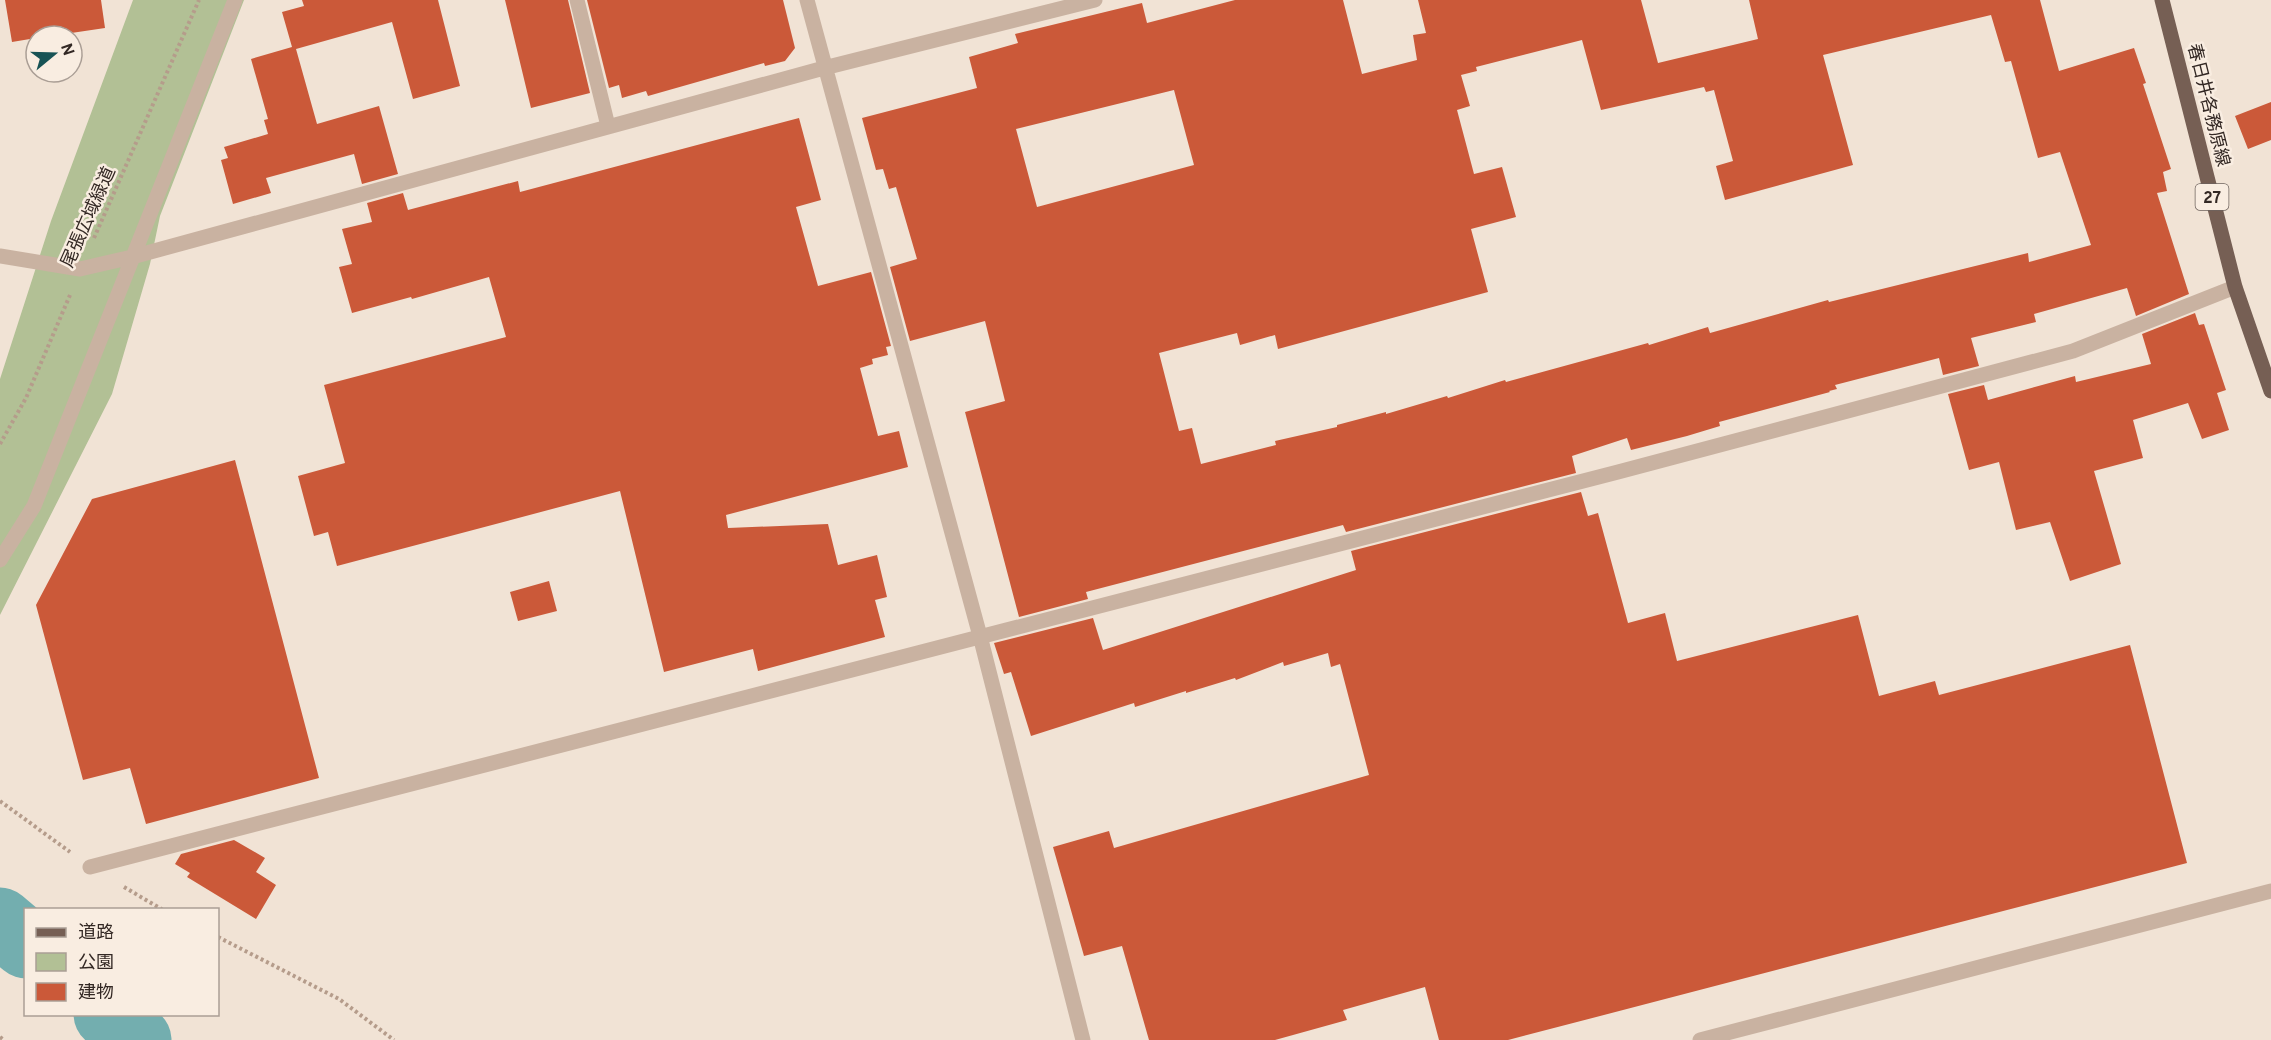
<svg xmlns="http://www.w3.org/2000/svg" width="2271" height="1040" viewBox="0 0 2271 1040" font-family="Overpass,'Noto Sans JP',sans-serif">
<rect width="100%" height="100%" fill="#f1e3d5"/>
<path fill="#b2c095" d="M 133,0 L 244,0 L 160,216 L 150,264 L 112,394 L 0,615 L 0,379 L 51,221 Z"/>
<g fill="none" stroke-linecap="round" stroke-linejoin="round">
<path stroke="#73aeaf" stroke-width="69" d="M 0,922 L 26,944
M 108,1014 L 137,1040"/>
</g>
<path fill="#cb5939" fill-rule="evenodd" d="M 5,0 L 101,0 L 105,28 L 51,36 L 36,36 L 36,38 L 12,42 Z
M 302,0 L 438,0 L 460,86 L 413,99 L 392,22 L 296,49 L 317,124 L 379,106 L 398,174 L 362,184 L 354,154 L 266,178 L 271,193 L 233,204 L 221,160 L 228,158 L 224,147 L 268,134 L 264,120 L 268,119 L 251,59 L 292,47 L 282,12 L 304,6 Z
M 505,0 L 568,0 L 590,93 L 531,108 Z
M 587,0 L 783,0 L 795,48 L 785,61 L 765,66 L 764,63 L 648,96 L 646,91 L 622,98 L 619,85 L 609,88 Z
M 1235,0 L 1343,0 L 1362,74 L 1417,60 L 1413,35 L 1426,33 L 1418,0 L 1641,0 L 1658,63 L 1758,39 L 1749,0 L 2040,0 L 2059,71 L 2134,48 L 2146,83 L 2143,84 L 2171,169 L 2163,172 L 2167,191 L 2157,193 L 2189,294 L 2136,316 L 2127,288 L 2034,314 L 2036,322 L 1971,338 L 1979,366 L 1943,375 L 1939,358 L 1835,385 L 1837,389 L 1829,391 L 1830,392 L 1719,422 L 1720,426 L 1687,436 L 1631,450 L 1627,438 L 1572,456 L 1576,473 L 1346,532 L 1343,525 L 1086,592 L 1088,599 L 1019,617 L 965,412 L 1005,401 L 985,321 L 910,341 L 890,267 L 917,259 L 896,187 L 889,189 L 883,169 L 876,170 L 862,118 L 977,88 L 969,57 L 1018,43 L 1015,34 L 1142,3 L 1147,23 ZM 1991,15 L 2005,62 L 2011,61 L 2038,158 L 2060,152 L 2091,245 L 2029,262 L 2028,253 L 1829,302 L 1828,300 L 1710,333 L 1708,327 L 1649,345 L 1648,343 L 1506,382 L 1505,380 L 1448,398 L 1447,396 L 1386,414 L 1386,412 L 1337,425 L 1337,427 L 1275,441 L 1276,445 L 1201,464 L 1192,428 L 1179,431 L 1159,353 L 1237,333 L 1240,345 L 1275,335 L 1278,349 L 1488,292 L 1471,229 L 1516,217 L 1502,167 L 1474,174 L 1457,110 L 1470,106 L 1461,75 L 1477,71 L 1476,67 L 1582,40 L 1601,110 L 1704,87 L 1706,92 L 1714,90 L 1733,161 L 1716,166 L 1725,200 L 1853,165 L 1823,55 ZM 1174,90 L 1194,165 L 1037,207 L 1016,129 Z
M 2271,102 L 2271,140 L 2248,149 L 2235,116 Z
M 799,118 L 821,200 L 796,207 L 818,286 L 871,272 L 891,346 L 886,347 L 888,355 L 872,359 L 873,364 L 860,368 L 878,436 L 899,431 L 908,467 L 726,515 L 728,528 L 828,524 L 838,565 L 877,555 L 887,597 L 875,600 L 885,637 L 758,671 L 753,649 L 664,672 L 620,491 L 337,566 L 328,532 L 314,536 L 298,476 L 345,463 L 324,385 L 506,337 L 489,277 L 412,299 L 411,297 L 352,313 L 339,267 L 352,264 L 342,229 L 372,222 L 367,203 L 403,193 L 408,210 L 518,181 L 520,192 Z
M 2195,313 L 2199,325 L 2204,324 L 2226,390 L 2217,393 L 2229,430 L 2202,439 L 2188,403 L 2133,420 L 2143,458 L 2094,471 L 2121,564 L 2070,581 L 2050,522 L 2016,530 L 1999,462 L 1969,470 L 1948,394 L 1984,385 L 1988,400 L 2075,376 L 2076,382 L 2151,364 L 2142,334 Z
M 235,460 L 319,778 L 146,824 L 130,768 L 83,780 L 36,605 L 92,499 Z
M 1581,492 L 1588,516 L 1598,513 L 1628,623 L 1665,613 L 1677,661 L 1858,615 L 1879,696 L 1935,681 L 1939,695 L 2130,645 L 2187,863 L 1508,1040 L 1439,1040 L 1425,987 L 1343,1010 L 1347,1020 L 1275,1040 L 1149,1040 L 1122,946 L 1084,956 L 1053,847 L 1109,831 L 1114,848 L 1369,775 L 1340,664 L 1331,667 L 1328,653 L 1284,666 L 1283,662 L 1236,680 L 1235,678 L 1186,693 L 1186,691 L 1135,707 L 1134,703 L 1031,736 L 1011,672 L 1004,674 L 994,643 L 1093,618 L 1103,650 L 1356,570 L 1351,551 Z
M 549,581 L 557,611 L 518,621 L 510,592 Z
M 234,840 L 265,858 L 256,872 L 276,885 L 256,919 L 187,877 L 190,873 L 175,864 L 181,854 Z"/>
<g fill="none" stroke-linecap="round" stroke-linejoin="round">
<path stroke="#b59c8b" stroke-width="4" stroke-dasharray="3 3" stroke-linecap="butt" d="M 94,238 L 199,0
M 0,444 L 26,398 L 70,295
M 0,801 L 70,852
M 124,887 L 163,910
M 218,937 L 339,999 L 394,1040
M 0,1037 L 4,1040"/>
<path stroke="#c9b2a1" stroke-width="15" d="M 577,0 L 608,126
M 807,0 L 980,636 L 1083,1040
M 0,256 L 80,269 L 132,257 L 824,68 L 1095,0
M 0,560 L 34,506 L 235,0
M 90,867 L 1618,472 L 2073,351 L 2235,287
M 1700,1040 L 2271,891"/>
<path stroke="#765f54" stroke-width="15" d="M 2162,0 L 2235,287 L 2271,391"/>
</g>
<g text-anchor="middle" stroke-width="5" stroke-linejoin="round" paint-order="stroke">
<rect fill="#f9ede1" stroke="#6e635d" stroke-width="1.5" x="2195.5" y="184" width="33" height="26" rx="4.5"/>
<g font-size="16" font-weight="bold" fill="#332824">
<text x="2212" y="203">27</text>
</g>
<g font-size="18" fill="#332824" stroke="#f9ede1">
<text transform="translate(2209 105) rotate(76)" y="6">春日井各務原線</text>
<text transform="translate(88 217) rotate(-66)" y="6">尾張広域緑道</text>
</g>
</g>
<rect x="24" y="908" width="195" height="108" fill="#f9ede1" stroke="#aa9e95" stroke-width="1.5"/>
<rect x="36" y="928" width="30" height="9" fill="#765f54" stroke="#aa9e95" stroke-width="1.5"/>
<text x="78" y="938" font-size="18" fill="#332824">道路</text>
<rect x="36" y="953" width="30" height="18" fill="#b2c095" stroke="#aa9e95" stroke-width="1.5"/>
<text x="78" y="968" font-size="18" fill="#332824">公園</text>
<rect x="36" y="983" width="30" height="18" fill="#cb5939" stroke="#aa9e95" stroke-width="1.5"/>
<text x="78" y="998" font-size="18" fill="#332824">建物</text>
<g transform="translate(54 54) rotate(71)"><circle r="28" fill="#f9ede1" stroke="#aa9e95" stroke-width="1.5"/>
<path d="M0-4.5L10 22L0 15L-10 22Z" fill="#185355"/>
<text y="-9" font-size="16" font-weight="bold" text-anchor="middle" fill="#332824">N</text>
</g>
</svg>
